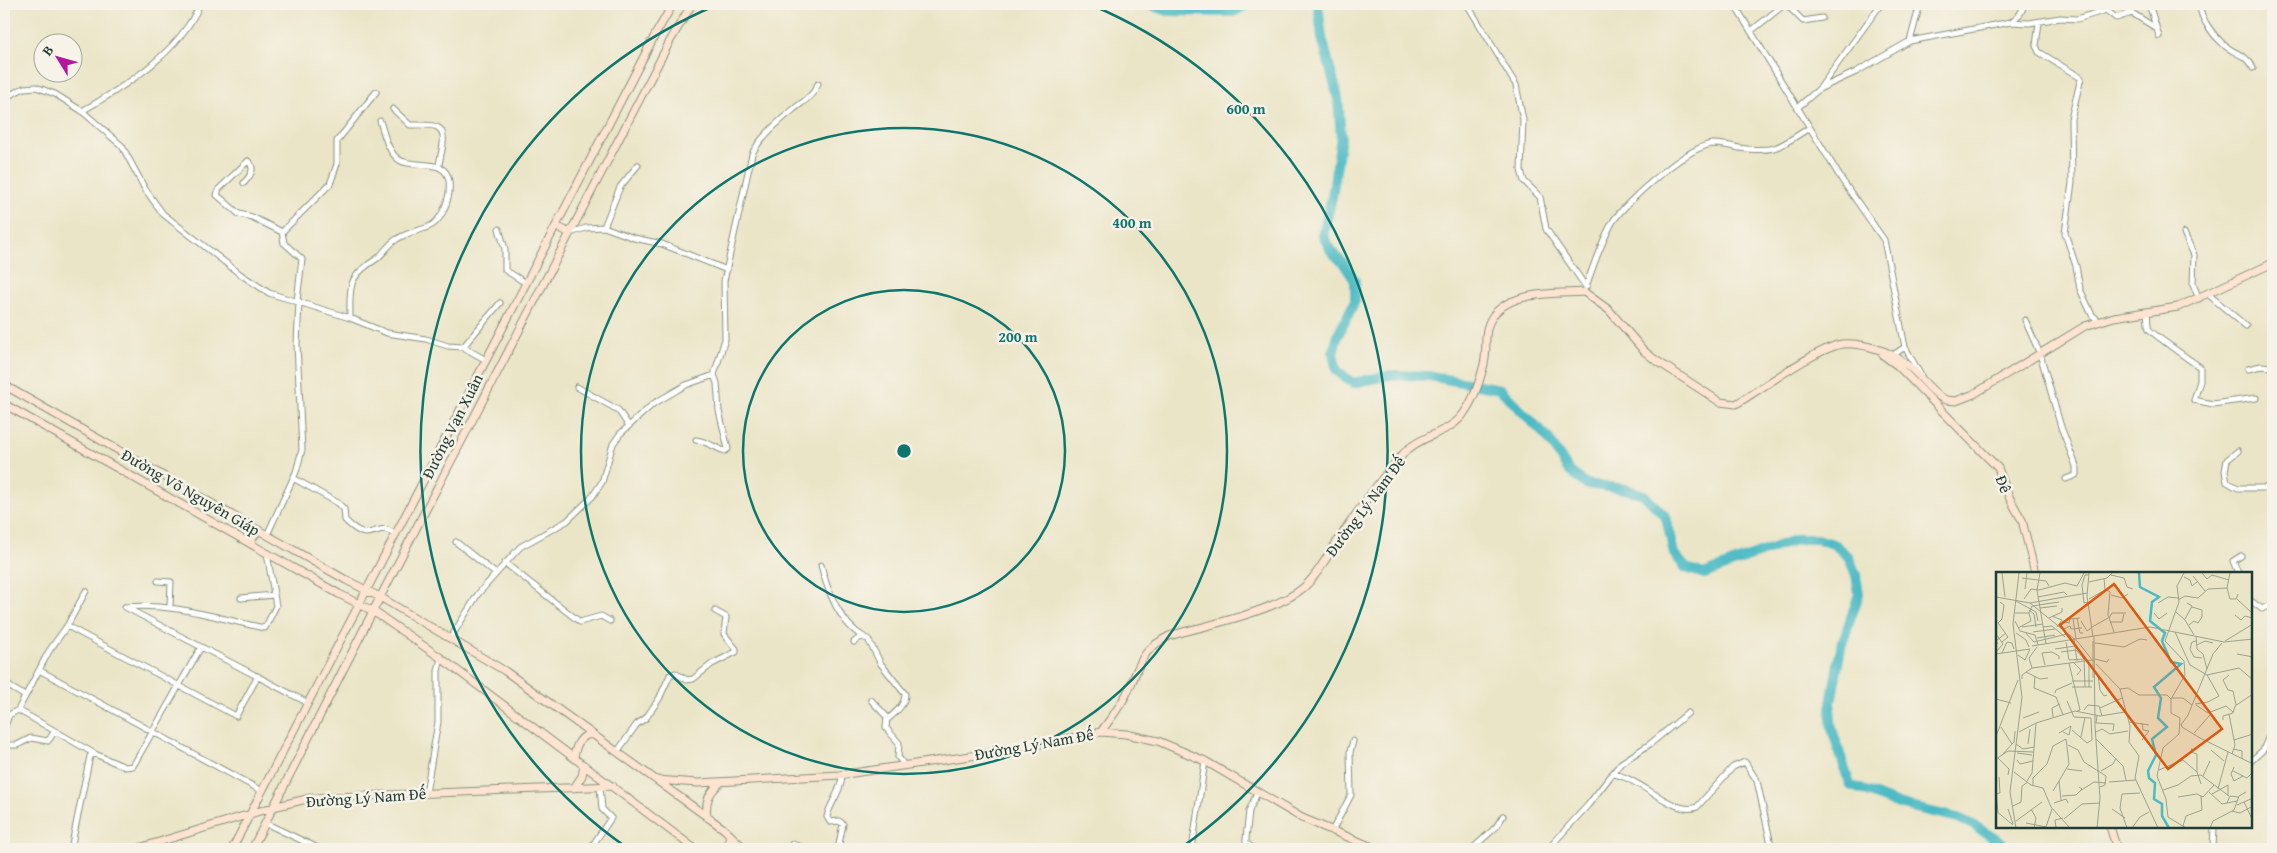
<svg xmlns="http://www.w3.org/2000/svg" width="2277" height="853" viewBox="0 0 2277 853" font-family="'Gentium Book Plus',serif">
<rect width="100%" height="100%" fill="#f7f3e8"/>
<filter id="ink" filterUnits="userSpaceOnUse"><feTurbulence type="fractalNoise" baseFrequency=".02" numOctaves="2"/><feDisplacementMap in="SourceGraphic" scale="10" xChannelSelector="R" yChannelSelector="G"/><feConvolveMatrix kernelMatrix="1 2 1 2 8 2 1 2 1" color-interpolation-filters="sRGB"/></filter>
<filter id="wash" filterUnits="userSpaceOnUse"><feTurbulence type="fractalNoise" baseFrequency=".0096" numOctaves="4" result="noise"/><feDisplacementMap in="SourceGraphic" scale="20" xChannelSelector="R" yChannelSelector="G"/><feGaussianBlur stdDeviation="1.12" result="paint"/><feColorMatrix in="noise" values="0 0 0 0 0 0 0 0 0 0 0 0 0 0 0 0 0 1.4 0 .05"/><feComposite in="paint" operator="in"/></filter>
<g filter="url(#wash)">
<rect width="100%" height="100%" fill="#ebe5c8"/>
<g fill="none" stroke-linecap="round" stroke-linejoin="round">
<path stroke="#4cbac4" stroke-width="10" d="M 1146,4 L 1168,11 L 1233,12 L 1248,4
M 1318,4 L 1322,38 L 1338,98 L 1341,137 L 1332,197 L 1323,235 L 1331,251 L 1344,264 L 1355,281 L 1355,301 L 1338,335 L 1333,353 L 1337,371 L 1353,383 L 1391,375 L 1429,376 L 1500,389 L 1548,438 L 1569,471 L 1586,484 L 1625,489 L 1644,495 L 1666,517 L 1674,554 L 1686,568 L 1704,574 L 1797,539 L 1817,539 L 1836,545 L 1849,558 L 1856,575 L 1859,594 L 1841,647 L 1830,709 L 1832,729 L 1850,785 L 1898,804 L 1958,818 L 1975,826 L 2011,849"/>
</g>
</g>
<g filter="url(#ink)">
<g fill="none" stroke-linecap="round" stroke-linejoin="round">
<g stroke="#85917e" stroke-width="7">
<path id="street" d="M 1467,4 L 1516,85 L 1523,120 L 1521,170 L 1524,181 L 1540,197 L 1546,229 L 1586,287
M 1734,4 L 1842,180 L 1884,240 L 1905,347 L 1921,376
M 1786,4 L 1803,21 L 1822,18
M 2149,4 L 2159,36
M 2200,4 C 2199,17 2213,35 2223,44 C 2233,54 2247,54 2253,68
M 2238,4 L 2243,4
M 2011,22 L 2029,23 L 2060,18 L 2077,19 L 2106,10 L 2116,18 L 2132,13 L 2156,28
M 2039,22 L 2036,46 L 2039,52 L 2081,78 L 2071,119 L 2072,183 L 2065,233 L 2076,266 L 2080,289 L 2092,315 L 2099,321
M 1751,31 L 1785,4
M 1910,41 L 1920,4
M 1820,88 L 1881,4
M 4,98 L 24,88 L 36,87 L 55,94 L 82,111 L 122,146 L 145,189 L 163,214 L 240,274 L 269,293 L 350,318 L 387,333 L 426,339 L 448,346 L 463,347 L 486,360
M 1798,107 L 1819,89 L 1856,72 L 1910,41 L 2011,22 L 2020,14 L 2025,4
M 393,109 L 410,125 C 417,125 431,124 437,127 C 450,133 439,156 439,167
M 82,111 C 126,86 180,52 200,4
M 244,183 C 249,177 257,169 248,161 L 219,189 L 217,195 L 239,214 L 252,217 L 282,232
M 604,227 L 620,187 L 638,165
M 499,229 L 505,249 L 505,270 L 526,283
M 570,233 L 586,228 L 604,227 L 634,238 L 662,244 L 727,270
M 2184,233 L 2194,255 L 2193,284 L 2199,299
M 1586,287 C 1593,266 1601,243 1612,223 C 1625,202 1688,146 1713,144 C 1721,144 1731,146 1739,148 C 1777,153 1779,147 1809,128
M 2209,295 L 2246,326
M 297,301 L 302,259 L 284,243 L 282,232 L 330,184 L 337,164 L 337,141 L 376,92
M 2147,312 C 2148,317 2147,324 2149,329 C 2150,332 2194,363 2200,367 L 2200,381 L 2194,400 L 2213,404 L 2256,398
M 350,318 C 350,308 349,294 352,284 C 355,273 367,265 375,260 C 384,254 388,244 397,239 C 419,225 434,235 445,207 C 448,200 450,189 449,181 C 446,156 411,170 398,159 C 387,150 384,133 380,121
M 2025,320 L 2040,354 L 2061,427 L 2076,466 L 2076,475 L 2066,479
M 463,347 L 500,303
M 1893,355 L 1905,347
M 2248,369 L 2261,366 L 2273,367
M 577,387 L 618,410 L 629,426
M 696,440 C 707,441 715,448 725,451 L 728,449 L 719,411 L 717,383 L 714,375
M 2238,451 L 2227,460 L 2225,471 L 2227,482 L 2238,488 L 2273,488
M 293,478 L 338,503 L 344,509 L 345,520 C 350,525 359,533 366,533 C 378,533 385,523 395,536
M 267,535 L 296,472 L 302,450 L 297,344 L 299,301
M 456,542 L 496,574
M 505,563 L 580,622 L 601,616 L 610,621
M 821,565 C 827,590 840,624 864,637
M 2238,573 L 2233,561 L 2241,556
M 158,581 L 171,582 L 170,606
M 241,598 L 274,595
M 2251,601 L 2262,609 L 2273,603
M 125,607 C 177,603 215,618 265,628 L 276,606 L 267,553
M 125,607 L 308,703
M 67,626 L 236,716 L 258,676
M 450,639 L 478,594 L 520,547 L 567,521 L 592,497 L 602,482 L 613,444 L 620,434 L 653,404 L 686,385 L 714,375 L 725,339 L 724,281 L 752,154 C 760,137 779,121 794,109 C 804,101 813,96 818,84
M 854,642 L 861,637 L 868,639 L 881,664 L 905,694 C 905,705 896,712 888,719
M 39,670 L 262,791
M 4,679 L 10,687 L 25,696
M 871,700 L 887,717 L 886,728 L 899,743 L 898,757 L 905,766
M 4,729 L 9,715 L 18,710
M 55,731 L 95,754
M 4,745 L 17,745 L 31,738 L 48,741 L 55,731 L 18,710 L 49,651 L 67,626 L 86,591
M 617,752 L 637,724 L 646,718 L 659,699 L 670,675 L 675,673 L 687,680 L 693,679 L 712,664 L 736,652 L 736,649 L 724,634 L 726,617 L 715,611
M 2251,761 L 2263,750 L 2273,727
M 1612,774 C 1638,776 1675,817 1697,807 L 1733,767 L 1745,762 L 1757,781 L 1772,849
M 426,793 L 438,722 L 438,671 L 441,658
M 4,816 L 6,818 L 4,823
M 265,823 L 320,849
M 1332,831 L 1351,795 L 1350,752 L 1353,741
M 594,843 L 602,849
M 792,844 L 808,849
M 71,849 L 90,756 L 95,754 L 125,767 L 133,766 L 201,647
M 590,849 L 611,818 L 602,809 L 600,786
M 838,849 L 843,824 L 839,821 L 830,822 L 827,817 C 830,802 842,791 842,775
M 1192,849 L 1205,761
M 1254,849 L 1246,843 L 1246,839 L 1249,811 L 1258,791
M 1472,849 L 1496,827 L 1503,816
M 1548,849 L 1588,805 L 1621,763 L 1650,744 L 1688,713
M 2213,849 L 2214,827"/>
</g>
<g stroke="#85917e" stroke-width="9">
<path id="secondary" d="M 556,226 L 570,233
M 1883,355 L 1898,366 L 1998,468 L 2010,499 L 2022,520 L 2035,573
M 4,385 L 346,580 L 380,597 L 505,671 L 724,829 L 745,849
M 4,404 L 339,594 L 373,611 L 441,658 L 695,849
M 250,543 L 258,530
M 1101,732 C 1110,719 1120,707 1127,693 C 1141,665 1138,652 1169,636 C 1204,626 1276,611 1303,588 C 1316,577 1325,560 1334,546 C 1356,514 1379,480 1405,452 C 1421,435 1451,433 1464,413 C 1474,399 1480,381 1484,364 C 1489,344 1480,329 1497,311 C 1517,291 1558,294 1584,292 L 1609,310 L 1644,351 L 1654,359 L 1720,402 L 1736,404 C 1761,389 1817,348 1842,344 C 1857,342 1881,349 1894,356 C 1912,365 1924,384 1940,397 L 1946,400 L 1956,401 L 1974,394 L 2085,326 L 2114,317 L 2178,307 L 2273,263
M 574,757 C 576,745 579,738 591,733
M 656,780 L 698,783 L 839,775 L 1005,751 L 1101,732 L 1126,734 L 1158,741 L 1205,761 L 1302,818 L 1377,849
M 574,788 L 582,776 L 584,765
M 707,817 C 705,800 709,793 721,782
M 2110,827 L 2117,849
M 136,849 L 273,807 L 311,798 L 613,786
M 232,849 L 655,35 L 673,4
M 252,849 L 373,611 L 670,41 L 692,4
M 727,849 L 730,835"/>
</g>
<use href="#street" stroke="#fff" stroke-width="5"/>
<use href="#secondary" stroke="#fde4d1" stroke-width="7"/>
</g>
</g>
<g fill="none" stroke="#0f766e" stroke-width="2.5">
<circle cx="904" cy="451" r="161"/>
<circle cx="904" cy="451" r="323"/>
<path d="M626 847A484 484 0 0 1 719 4M1089 4A484 484 0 0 1 1182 847"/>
</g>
<g text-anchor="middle" stroke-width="5" stroke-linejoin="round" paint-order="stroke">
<g font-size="16" fill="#1f3d34" stroke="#f7f3e8">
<text transform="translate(452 426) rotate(-63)" y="6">Đường Vạn Xuân</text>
<text transform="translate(2004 484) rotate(69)" y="6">Đê</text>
<text transform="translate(191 492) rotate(30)" y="6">Đường Võ Nguyên Giáp</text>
<text transform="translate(1365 506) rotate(-53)" y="6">Đường Lý Nam Đế</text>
<text transform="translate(1034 744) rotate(-10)" y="6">Đường Lý Nam Đế</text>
<text transform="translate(366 797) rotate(-4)" y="6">Đường Lý Nam Đế</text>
</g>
</g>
<g transform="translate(1996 572)">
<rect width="256" height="256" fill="#ebe5c8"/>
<path fill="none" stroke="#4cbac4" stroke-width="2.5" d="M 143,1 L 144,15 L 163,25 L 156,30 L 154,49 L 169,61 L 166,69 L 175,90 L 185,92 L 158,115 L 165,126 L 162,146 L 171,155 L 156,167 L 160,183 L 152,199 L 153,206 L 159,211 L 158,227 L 166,232 L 166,244 L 173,256"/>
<path fill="none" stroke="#99a28d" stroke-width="1" d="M 6,1 L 9,25M 44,1 L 41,18 L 50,72M 93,1 L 91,24 L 97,65M 206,1 L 211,7 L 216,3 L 233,8M 234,1 L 231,16 L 234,27 L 240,27 L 242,22M 115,3 L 128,6 L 131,15 L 137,17M 197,4 L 209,19M 188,5 L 194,8 L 196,14 L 201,10M 26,6 L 50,9 L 53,14M 93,10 L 111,6 L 116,1M 29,17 L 31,1M 110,17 L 114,20 L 112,43 L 118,60M 115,23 L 126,26 L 132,22M 0,25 L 34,31 L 82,70 L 97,89M 42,25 L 68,20 L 71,23M 28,27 L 35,17 L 43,18 L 69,11 L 81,14 L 88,1M 93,27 L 109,18 L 108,6M 241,27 L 257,42M 182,28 L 189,24 L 202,26 L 212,17 L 231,16M 20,29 L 40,40 L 42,49M 4,30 L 8,33 L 6,47 L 2,51 L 12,65 L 6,70M 92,30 L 88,31 L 86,13 L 89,3 L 93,3M 34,31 L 91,21M 162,31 L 172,25 L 182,26M 44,36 L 61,34M 33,38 L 38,42 L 40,55M 180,40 L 189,48 L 198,63M 19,41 L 33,41 L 35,49 L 22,56M 33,41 L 36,34 L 63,30M 158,41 L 163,47 L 171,41M 239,43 L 245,48 L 249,44 L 257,46M 56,44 L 66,48 L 61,55M 53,46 L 66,40 L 66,36M 81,46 L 84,61 L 87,61M 113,46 L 116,41 L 130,41M 77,47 L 80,67M 189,47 L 196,34 L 191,31M 19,49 L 24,59 L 39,63 L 42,73M 66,49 L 73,51 L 74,47 L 84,46M 85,49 L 91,59 L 95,56M 114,50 L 126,50 L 128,42M 193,53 L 198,49 L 202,51 L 206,45 L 206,38 L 196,35M 26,55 L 47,52M 47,55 L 56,54 L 69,65M 96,55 L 112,46M 66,58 L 74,54 L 75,57 L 86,56M 29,60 L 38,70 L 71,62M 37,60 L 59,57M 179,60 L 194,93 L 211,103 L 223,124 L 212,130 L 199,132M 20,61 L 30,68 L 33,75M 0,62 L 7,72 L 0,80M 200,64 L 201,77 L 207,82 L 211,97M 98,65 L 99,154 L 104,226 L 101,256M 41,66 L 59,63M 78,68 L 81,89M 97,69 L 97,106M 200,69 L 196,70 L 194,77 L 198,85 L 206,86M 229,69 L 257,52M 70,70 L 73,88 L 88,87M 99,71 L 128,75 L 144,67 L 151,68M 2,72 L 0,69 L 10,61M 201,73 L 209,69 L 217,71M 36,74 L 154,55 L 228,70 L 257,67M 41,75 L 33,86 L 36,96 L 96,88M 59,77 L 79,74M 65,80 L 80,78 L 88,87 L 89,115M 6,81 L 11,70 L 16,71 L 18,77M 0,82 L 34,77M 241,82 L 257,85M 22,83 L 29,88 L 34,77M 99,87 L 111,90 L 113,87M 73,91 L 84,138 L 81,139M 78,91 L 85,98 L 81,103M 100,92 L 124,117M 49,93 L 46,81 L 56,80 L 63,84 L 63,87M 30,100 L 44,107 L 52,106M 102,103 L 104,118 L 108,124 L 111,123M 211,103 L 243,96 L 257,108M 233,103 L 227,108 L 232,118 L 237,119 L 240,133M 39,104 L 38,116 L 60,125 L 67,143M 26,107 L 26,103 L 36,96M 76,109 L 97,109M 76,115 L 96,115M 93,115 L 93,90M 59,121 L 60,118 L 76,111M 176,126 L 187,126 L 196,133M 0,127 L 15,131M 175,127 L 189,103 L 188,89 L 169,69 L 183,30 L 181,14 L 188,1M 71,129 L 78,145 L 95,146 L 96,168 L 91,171 L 76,158M 200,133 L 212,141 L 230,134 L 237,140M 104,136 L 126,126M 88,138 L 92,133 L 103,134 L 106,144M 233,142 L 239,173 L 236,182M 101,144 L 100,151 L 118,152 L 117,159M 57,145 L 56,136 L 64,132M 27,146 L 43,140M 227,148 L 227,144 L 237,141 L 239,134 L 257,122M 133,150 L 153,153M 146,151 L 147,158 L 153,159 L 146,168M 185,152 L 186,155 L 204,166 L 257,192M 185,153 L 192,143 L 217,82 L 226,71M 5,155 L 16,172M 23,160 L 40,151M 100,160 L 106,157 L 114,162 L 132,159M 63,161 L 75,154 L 73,163 L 67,160M 198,161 L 214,143M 0,164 L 22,108M 85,165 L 89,145M 100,167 L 127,194 L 130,208M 238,168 L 257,162M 20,172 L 27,177 L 38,175M 32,172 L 34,157M 72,173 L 82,178 L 88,190 L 110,204 L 109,213 L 104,215M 196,176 L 195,180 L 201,182 L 201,200M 237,177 L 246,179 L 246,187M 215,178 L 228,189M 21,181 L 36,183M 6,183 L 18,170 L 19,159M 2,186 L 13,197 L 12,203M 0,187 L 12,179 L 37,180M 21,188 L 24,192 L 37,189M 238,195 L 235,202 L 238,209 L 247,204M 71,197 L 86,199M 163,198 L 187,188 L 201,200 L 205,212M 105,199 L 117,192 L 120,186M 237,199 L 251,206 L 255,202M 18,200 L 35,213 L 47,216 L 55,235 L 74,256M 207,204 L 214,189M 31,209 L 36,201 L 40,151 L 79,139 L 104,144 L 129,140M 63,209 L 65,228M 113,210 L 140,208M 37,213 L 37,206 L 51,192 L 57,174 L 70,167 L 73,192 L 57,219M 222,217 L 232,180M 167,218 L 182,213 L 195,204 L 205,203 L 233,224M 84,219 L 98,210 L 110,211M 0,220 L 2,240M 213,220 L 226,232 L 241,229M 0,222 L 4,221 L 3,205M 216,222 L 232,213 L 232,224M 66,224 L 80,223 L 86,217 L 83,215M 182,225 L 201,222 L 207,225 L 218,213M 248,230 L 257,249M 58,231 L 70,227 L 72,231M 231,231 L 234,224 L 242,225M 241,233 L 257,226M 17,234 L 25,230 L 26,214 L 32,210M 12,237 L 17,252M 35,237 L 40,246 L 38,256M 116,237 L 129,246M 0,239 L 17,253M 236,239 L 244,241 L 257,234M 68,247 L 86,232 L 104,231M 20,249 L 46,230M 30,251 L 50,255 L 56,237M 187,254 L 190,244 L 206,238 L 205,224M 20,256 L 14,220 L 26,125 L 17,52 L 23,1M 57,256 L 60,255 L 59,248 L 67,246M 131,256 L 124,236 L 126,222 L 144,221M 136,256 L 144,245 L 153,240M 162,256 L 139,206 L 143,184 L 133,170 L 134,154 L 124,117 L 132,116 L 143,123 L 171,123 L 175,127 L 175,141 L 184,146 L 183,162 L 167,176 L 161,204 L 170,227 L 172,245 L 190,256M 214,256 L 217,249 L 238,238 L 243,224 L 250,220"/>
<path fill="#de580e" fill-opacity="0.15" stroke="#de580e" stroke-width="2.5" d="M 118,12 L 226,157 L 172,197 L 64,53 Z"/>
<rect width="256" height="256" fill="none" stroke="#1f3d34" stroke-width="2.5"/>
</g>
<circle cx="904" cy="451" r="8" fill="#0f766e" stroke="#f7f3e8" stroke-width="2.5"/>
<g font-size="15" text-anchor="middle" font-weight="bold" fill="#0f766e" stroke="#f7f3e8" stroke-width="5" stroke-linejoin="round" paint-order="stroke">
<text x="1246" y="114">600 m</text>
<text x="1132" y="228">400 m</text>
<text x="1018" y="342">200 m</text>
</g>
<rect width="2277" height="853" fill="none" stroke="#f7f3e8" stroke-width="20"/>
<g transform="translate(58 58) rotate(307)"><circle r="24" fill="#f7f3e8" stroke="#a1aaa0"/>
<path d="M0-4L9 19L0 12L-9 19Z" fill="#b5179e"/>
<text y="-8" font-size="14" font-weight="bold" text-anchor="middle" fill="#1f3d34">B</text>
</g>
</svg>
